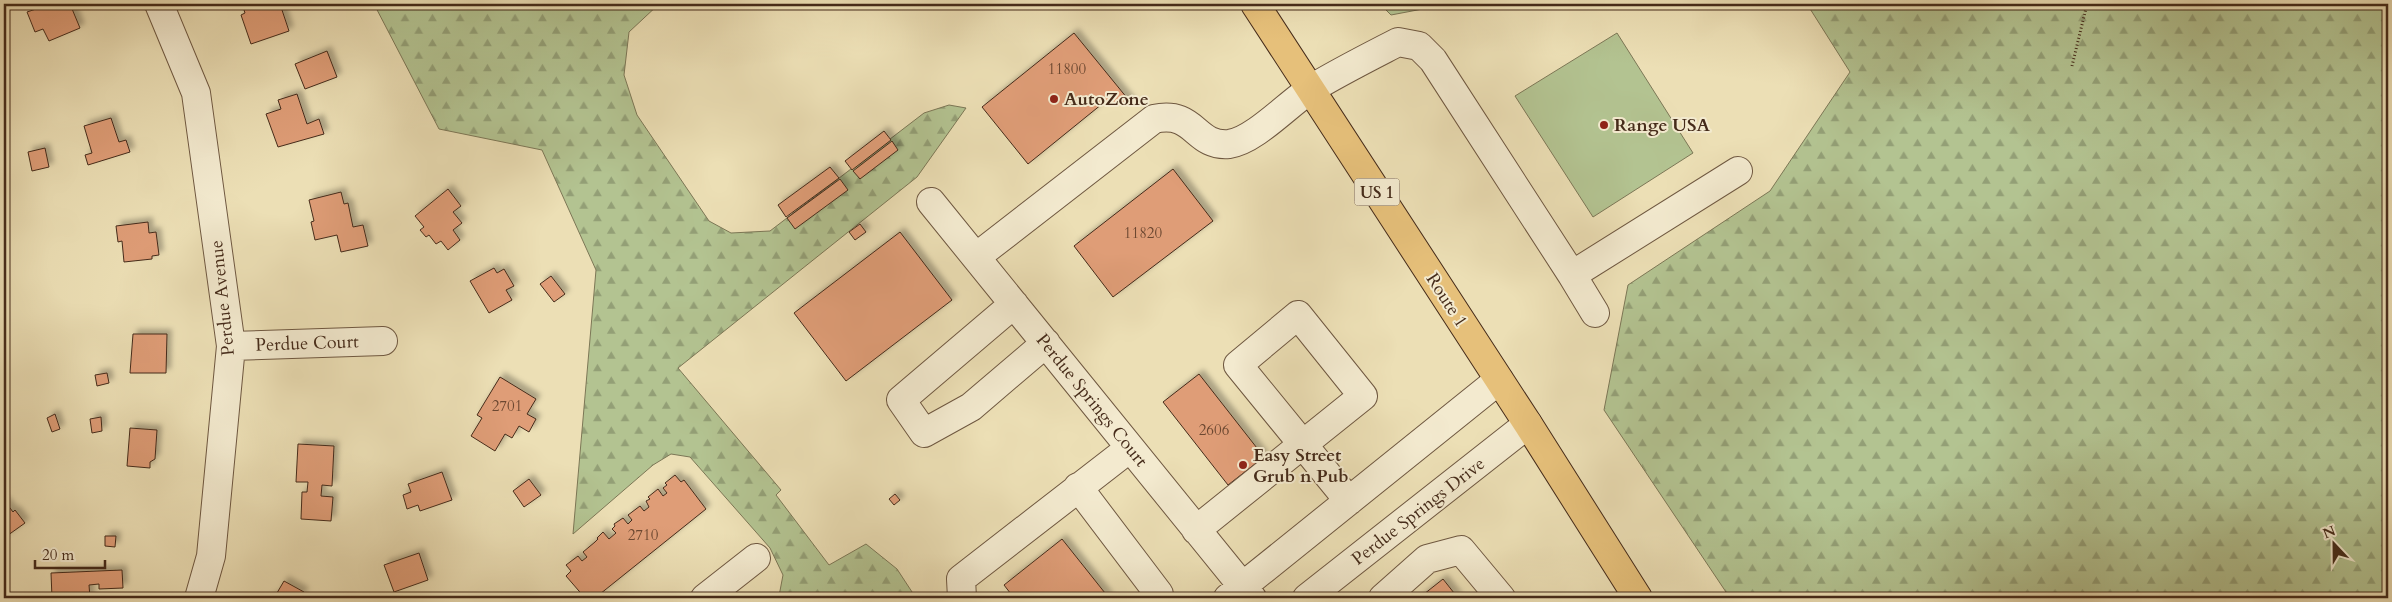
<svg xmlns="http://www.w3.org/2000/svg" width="2392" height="602" viewBox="0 0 2392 602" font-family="Cardo,serif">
<defs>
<pattern id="forest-firs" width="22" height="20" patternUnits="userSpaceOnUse" patternTransform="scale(1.25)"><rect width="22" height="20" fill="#b3c391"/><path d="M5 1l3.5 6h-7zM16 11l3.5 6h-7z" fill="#939f76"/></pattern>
<filter id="shadow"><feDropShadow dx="4.5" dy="-4.5" stdDeviation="2.5" flood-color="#0004"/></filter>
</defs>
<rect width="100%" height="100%" fill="#ecdfb5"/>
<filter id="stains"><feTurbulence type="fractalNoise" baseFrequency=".004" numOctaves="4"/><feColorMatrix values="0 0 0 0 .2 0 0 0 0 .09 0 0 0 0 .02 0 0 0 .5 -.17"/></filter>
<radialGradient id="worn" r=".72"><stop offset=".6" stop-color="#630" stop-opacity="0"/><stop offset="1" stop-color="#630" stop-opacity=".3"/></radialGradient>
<path fill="url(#forest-firs)" stroke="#7c7756" d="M 374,4 L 659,4 L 629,32 L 624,75 L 637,115 L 709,221 L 731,233 L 770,231 L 924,113 L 949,105 L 966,108 L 917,177 L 678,368 L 781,490 L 776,495 L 829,565 L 866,544 L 897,569 L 916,598 L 780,598 L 779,596 L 783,575 L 770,548 L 690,457 L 671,454 L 653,465 L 573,534 L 596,270 L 542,150 L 439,129 Z
M 1380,4 L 1449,4 L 1391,15 Z
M 1807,4 L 2388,4 L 2388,598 L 1730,598 L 1604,410 L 1628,285 L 1770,191 L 1850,72 Z"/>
<path fill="#b3c391" stroke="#7c7756" d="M 1617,33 L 1693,153 L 1593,217 L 1515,96 Z"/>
<path fill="#df9d77" stroke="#452b1a" filter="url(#shadow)" d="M 34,4 L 70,4 L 80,28 L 49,41 L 43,29 L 35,32 L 27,12 L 36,9 Z
M 242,4 L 280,4 L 289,31 L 251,44 L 241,15 L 245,13 Z
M 1074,33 L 1132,104 L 1102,104 L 1028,164 L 982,107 Z
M 327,51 L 337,77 L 305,89 L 295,64 Z
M 297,94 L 307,124 L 319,119 L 324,134 L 278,147 L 266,114 L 281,109 L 278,100 Z
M 111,118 L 119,142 L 126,140 L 130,152 L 88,165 L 85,155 L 92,153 L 84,126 Z
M 884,131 L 891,140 L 852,170 L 845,161 Z
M 892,141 L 898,150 L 860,179 L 853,171 Z
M 45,148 L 49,167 L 32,171 L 28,152 Z
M 830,167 L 839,178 L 786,217 L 778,205 Z
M 1173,169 L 1213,221 L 1113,297 L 1074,246 Z
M 840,179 L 848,190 L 795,229 L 787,218 Z
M 448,189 L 461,206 L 453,212 L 462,223 L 453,230 L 460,240 L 448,250 L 441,241 L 436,244 L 429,235 L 426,237 L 420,230 L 424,227 L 415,216 Z
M 341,192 L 344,204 L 348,203 L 353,227 L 363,225 L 368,246 L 341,252 L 337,235 L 315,240 L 311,222 L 314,221 L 309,200 Z
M 148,222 L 149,233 L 156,232 L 159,255 L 152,256 L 152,259 L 124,262 L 122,241 L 118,242 L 116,226 Z
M 860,224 L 866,232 L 855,240 L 849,232 Z
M 900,232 L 952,300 L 846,381 L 794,313 Z
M 494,268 L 497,273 L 504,269 L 514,286 L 506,290 L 512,300 L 489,313 L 470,281 Z
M 551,276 L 565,294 L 554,302 L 540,284 Z
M 133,334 L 167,334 L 166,373 L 130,373 Z
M 107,373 L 109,383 L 97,386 L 95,375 Z
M 1199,374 L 1264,457 L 1228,485 L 1163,402 Z
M 500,377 L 536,399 L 527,414 L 536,419 L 529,432 L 519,426 L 512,438 L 505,434 L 495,451 L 471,436 L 482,418 L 477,415 Z
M 55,414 L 60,429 L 52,432 L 47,418 Z
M 101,417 L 102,431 L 92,433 L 90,419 Z
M 130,428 L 157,430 L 155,459 L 150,462 L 150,468 L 127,466 Z
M 298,444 L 334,446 L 332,486 L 322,485 L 321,496 L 333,497 L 331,521 L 301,519 L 302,492 L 307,492 L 308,482 L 296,482 Z
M 442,472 L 452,500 L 420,511 L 418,505 L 407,509 L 403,495 L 411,492 L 408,484 Z
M 675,475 L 681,482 L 684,480 L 706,509 L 595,598 L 585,598 L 566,576 L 571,571 L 566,565 L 578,556 L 582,561 L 587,557 L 583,552 L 595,542 L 598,539 L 597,538 L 603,532 L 609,539 L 616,533 L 612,529 L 615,526 L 614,524 L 623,518 L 628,524 L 632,520 L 628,515 L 640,506 L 644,511 L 649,507 L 646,501 L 650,499 L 648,497 L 658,489 L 663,496 L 667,493 L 663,488 L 667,485 L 665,483 Z
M 529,479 L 541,495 L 524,507 L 513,491 Z
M 895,494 L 900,500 L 894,505 L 889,499 Z
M 4,500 L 13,512 L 15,510 L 25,523 L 4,538 Z
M 105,536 L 116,536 L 115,547 L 105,546 Z
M 1062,539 L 1109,598 L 1014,598 L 1004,585 Z
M 419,553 L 428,580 L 394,592 L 384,565 Z
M 122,570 L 123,588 L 99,589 L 99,584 L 89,585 L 90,598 L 52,598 L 51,573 Z
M 1443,579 L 1458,598 L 1419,598 Z
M 284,581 L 304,592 L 300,598 L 269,598 L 271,596 L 274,598 Z"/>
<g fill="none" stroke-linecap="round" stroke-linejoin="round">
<g stroke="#6f5841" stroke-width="30">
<path id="minor" d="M 159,4 L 196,93 L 231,346 L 211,556 L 199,598
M 931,202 L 1252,598
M 976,257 L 1154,119 C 1196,110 1194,147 1229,144 C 1254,141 1289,103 1311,89 C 1339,72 1369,57 1398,42 L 1419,46 L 1433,60 L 1572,275 L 1738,171
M 1572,275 L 1595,313
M 1014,304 L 901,400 L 924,433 L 971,407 L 1046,343
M 231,346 L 383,341
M 1078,487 L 1159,594
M 1196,530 L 1363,396 L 1298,315 L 1238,365 L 1349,501
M 705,598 L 756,558
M 962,598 L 961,579 L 1130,448
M 1228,598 L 1499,380
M 1307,598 L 1528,424
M 1383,598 L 1427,559 L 1461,550 L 1501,598"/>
</g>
<g stroke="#452b1a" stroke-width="30">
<path id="major" d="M 1255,4 L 1528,424 L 1638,598"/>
</g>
<path stroke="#452b1a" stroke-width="3" stroke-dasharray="1 2.5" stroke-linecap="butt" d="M 2072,66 L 2087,4"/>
<use href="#minor" stroke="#f3eacf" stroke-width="28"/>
<use href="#major" stroke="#e6c07a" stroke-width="28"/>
</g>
<g fill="#8f2418" stroke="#f3eacf" stroke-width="2">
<circle cx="1054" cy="99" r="5"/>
<circle cx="1604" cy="125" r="5"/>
<circle cx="1243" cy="465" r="5"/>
</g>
<g text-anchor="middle" stroke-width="4" stroke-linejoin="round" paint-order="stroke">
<g font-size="15" fill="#6c4831">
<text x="1067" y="74">11800</text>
<text x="1143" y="238">11820</text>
<text x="507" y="411">2701</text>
<text x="1214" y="435">2606</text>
<text x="643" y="540">2710</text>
</g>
<rect fill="#f3eacf" stroke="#796450" stroke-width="1" x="1354.5" y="178.5" width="45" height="27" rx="4"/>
<g font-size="16" font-weight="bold" fill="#452b1a">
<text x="1377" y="198">US 1</text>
</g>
<g font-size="18" font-weight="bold" fill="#452b1a" stroke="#f3eacf" text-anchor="start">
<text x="1064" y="105">AutoZone</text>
<text x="1614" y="131">Range USA</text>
<text x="1253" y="461">Easy Street<tspan x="1253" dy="21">Grub n Pub</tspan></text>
</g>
<g font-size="18" fill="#452b1a" stroke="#f3eacf">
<text transform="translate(222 298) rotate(-96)" y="6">Perdue Avenue</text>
<text transform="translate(1447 300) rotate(57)" y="6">Route 1</text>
<text transform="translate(307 343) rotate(-2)" y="6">Perdue Court</text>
<text transform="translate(1092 400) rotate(51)" y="6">Perdue Springs Court</text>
<text transform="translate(1418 511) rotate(-38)" y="6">Perdue Springs Drive</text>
</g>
</g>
<rect width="2392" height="602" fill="none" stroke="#ecdfb5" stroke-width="20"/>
<rect x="5" y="5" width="2382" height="592" fill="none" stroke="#452b1a" stroke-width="2.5"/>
<rect x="10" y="10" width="2372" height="582" fill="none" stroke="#452b1a"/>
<g transform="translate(2334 544) rotate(338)" stroke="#f3eacf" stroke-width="4" paint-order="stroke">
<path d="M0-4L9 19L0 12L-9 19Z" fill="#452b1a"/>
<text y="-8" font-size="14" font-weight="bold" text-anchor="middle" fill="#452b1a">N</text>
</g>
<path d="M35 560v8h70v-8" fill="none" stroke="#452b1a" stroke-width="2.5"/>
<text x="42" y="560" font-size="15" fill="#452b1a" stroke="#f3eacf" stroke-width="4" paint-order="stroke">20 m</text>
<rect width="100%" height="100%" filter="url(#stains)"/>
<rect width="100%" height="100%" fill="url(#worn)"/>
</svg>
